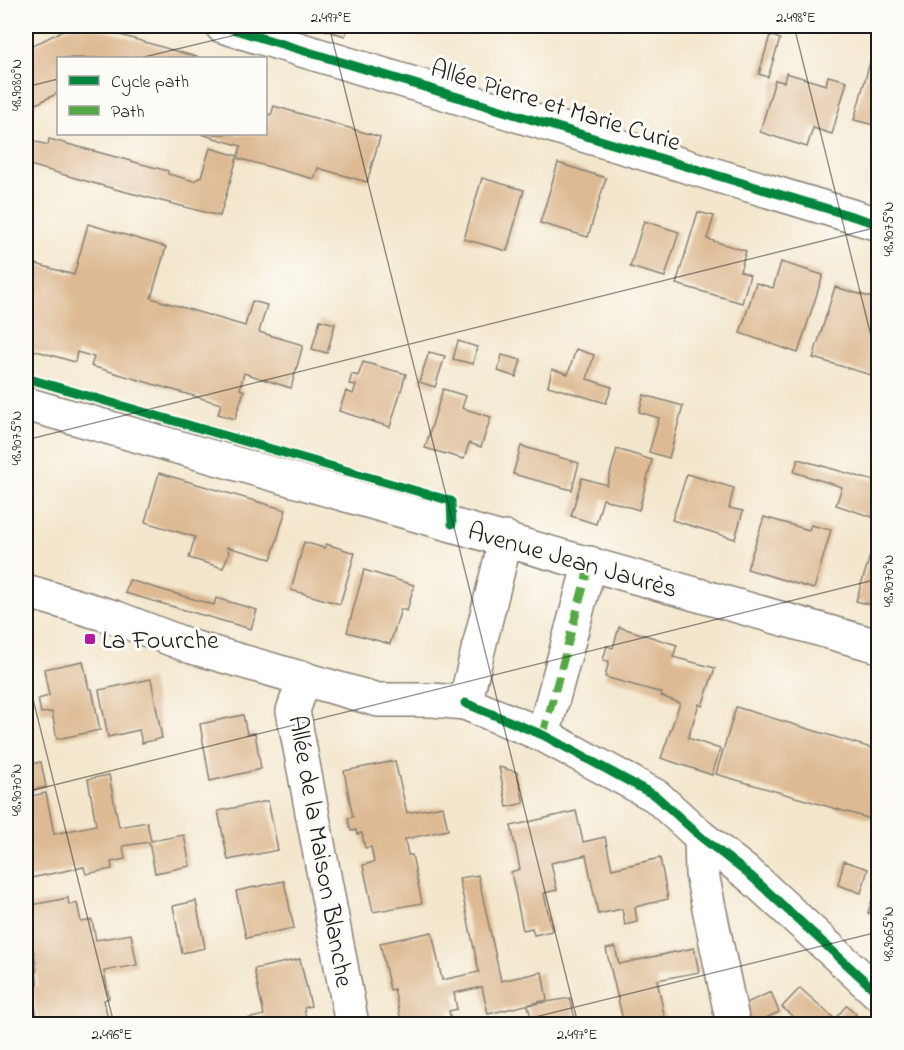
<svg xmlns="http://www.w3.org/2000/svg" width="904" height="1050" viewBox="0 0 904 1050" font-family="'Indie Flower',sans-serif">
<rect width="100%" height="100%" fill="#fdfcf7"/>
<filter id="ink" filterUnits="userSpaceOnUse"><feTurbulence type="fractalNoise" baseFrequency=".0167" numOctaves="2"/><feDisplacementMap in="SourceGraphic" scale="12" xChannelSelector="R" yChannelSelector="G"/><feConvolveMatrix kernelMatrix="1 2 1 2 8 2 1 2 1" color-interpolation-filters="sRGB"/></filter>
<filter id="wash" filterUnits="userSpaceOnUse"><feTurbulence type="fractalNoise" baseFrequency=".008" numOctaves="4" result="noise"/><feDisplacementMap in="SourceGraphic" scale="24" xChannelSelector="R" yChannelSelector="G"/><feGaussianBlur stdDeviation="1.35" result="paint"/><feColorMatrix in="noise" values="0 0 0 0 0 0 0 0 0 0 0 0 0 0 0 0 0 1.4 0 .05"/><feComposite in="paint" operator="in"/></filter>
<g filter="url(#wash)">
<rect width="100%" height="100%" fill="#f3e6cc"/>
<g id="blocks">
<path fill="#ddba93" d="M 72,26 L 89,26 L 200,58 L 58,58 L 58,93 L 26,109 L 26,49 Z
M 312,26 L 348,26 L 345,36 Z
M 770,35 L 780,39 L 768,77 L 759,74 Z
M 876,40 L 878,41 L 878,126 L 854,120 Z
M 786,73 L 826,85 L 828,76 L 847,81 L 832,134 L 813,128 L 807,147 L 760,132 L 775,80 L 784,82 Z
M 274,106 L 380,137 L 367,182 L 318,168 L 314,179 L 237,158 L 220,216 L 107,187 L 26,164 L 26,139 L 48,145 L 49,139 L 168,171 L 168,174 L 194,181 L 201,177 L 210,148 L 238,156 L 241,146 L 201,134 L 266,134 L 266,113 L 271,115 Z
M 558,163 L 606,178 L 588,237 L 540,223 Z
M 482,178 L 524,190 L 507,251 L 464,239 Z
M 698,212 L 714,216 L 707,239 L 746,251 L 740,271 L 750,275 L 742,303 L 676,284 Z
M 644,221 L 679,232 L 665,277 L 630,267 Z
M 88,224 L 166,247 L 151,298 L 245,326 L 252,301 L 267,305 L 259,332 L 303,345 L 291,388 L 244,373 L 240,389 L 244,391 L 235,419 L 218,414 L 221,404 L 91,366 L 94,357 L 77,352 L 75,362 L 26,348 L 26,261 L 74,275 Z
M 781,262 L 823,275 L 798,353 L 740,333 L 756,283 L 773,288 Z
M 835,287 L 873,298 L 875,289 L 878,290 L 878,377 L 813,358 Z
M 320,320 L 335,324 L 327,353 L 312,349 Z
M 458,341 L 477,347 L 473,364 L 453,359 Z
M 576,349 L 594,355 L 587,379 L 612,387 L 606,403 L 548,386 L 552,369 L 568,374 Z
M 429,352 L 445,356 L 435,387 L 419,382 Z
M 502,355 L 521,360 L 516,377 L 498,371 Z
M 363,362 L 406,374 L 390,427 L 339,411 L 346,391 L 353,394 L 356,385 L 349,384 L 352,374 L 358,376 Z
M 443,389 L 466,396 L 462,408 L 491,417 L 481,447 L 469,443 L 464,459 L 425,448 Z
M 644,395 L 683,406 L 669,458 L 649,452 L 659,418 L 639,412 Z
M 521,446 L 579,463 L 572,490 L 513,474 Z
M 617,449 L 652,460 L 639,510 L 603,499 L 596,524 L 571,516 L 582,478 L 607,485 Z
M 798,459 L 878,482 L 878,519 L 836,505 L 842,487 L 794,472 Z
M 159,473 L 286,510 L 271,559 L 227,547 L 229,553 L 223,568 L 189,558 L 195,537 L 145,522 Z
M 687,474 L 734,488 L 729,508 L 743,511 L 735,539 L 672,520 Z
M 764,517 L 809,530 L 811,525 L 831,530 L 814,589 L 747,569 Z
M 878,530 L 878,607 L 856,601 Z
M 304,542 L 324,548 L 326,544 L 355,553 L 340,604 L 291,590 Z
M 364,570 L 414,585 L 407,611 L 401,609 L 390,644 L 347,632 Z
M 129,580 L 214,605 L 216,598 L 257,610 L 251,629 L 125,593 Z
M 619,627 L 677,645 L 673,657 L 715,668 L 702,706 L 699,704 L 688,738 L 720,749 L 712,775 L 661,758 L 680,703 L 661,696 L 662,693 L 605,677 L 609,661 L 603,660 L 607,646 L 613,648 Z
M 83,661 L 89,689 L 92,689 L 100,730 L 57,739 L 52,712 L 41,713 L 38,699 L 49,696 L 44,669 Z
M 151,679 L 162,738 L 142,743 L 139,730 L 108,737 L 99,690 Z
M 736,707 L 878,750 L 878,821 L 716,774 Z
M 243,715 L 247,734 L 255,733 L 261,769 L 210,781 L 200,724 Z
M 395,761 L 407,813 L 443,806 L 448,830 L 405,839 L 408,855 L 412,855 L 422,903 L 373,912 L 363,865 L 374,862 L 371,847 L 365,848 L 362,833 L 357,834 L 356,830 L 351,831 L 348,818 L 353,817 L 344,771 Z
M 41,762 L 46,787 L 26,791 L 26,765 Z
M 499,767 L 517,772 L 524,803 L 507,807 Z
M 109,775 L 119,827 L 147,822 L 151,841 L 184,835 L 190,866 L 155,873 L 149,842 L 123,846 L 125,859 L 111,862 L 112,869 L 86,874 L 84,867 L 26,879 L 26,797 L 46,793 L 54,834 L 96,825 L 88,779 Z
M 268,801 L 278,850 L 228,860 L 218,811 Z
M 576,811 L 583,842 L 605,837 L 612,869 L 660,858 L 668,899 L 635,907 L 637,922 L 625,925 L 622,909 L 598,914 L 586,855 L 551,863 L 557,890 L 544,893 L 552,931 L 534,935 L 532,928 L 523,930 L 511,872 L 520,869 L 511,826 Z
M 844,861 L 868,869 L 861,893 L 838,885 Z
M 478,875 L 501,981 L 542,972 L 547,1000 L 488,1014 L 482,987 L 454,993 L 457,1009 L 449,1011 L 452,1024 L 397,1024 L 397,1022 L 401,1020 L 394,989 L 390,990 L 380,943 L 432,932 L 442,980 L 479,972 L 459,878 Z
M 284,881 L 294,928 L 246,938 L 236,891 Z
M 878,881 L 878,916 L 868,913 Z
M 68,898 L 69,905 L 77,903 L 81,922 L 92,920 L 96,940 L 131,934 L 137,965 L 104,971 L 109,998 L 104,1000 L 109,1024 L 38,1024 L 32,987 L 38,985 L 36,971 L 37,970 L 34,952 L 26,953 L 26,906 Z
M 196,901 L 205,948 L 182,953 L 173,906 Z
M 615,947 L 619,964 L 694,948 L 699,972 L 657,980 L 666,1024 L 624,1024 L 606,949 Z
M 300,959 L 311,1006 L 304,1008 L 307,1024 L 226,1024 L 264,1015 L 254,969 Z
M 800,988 L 835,1019 L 847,1005 L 856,1014 L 846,1024 L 801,1024 L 782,1007 Z
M 771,992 L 779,1012 L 753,1024 L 749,1024 L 744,1004 Z
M 570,998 L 576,1023 L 532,1024 L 528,1005 Z"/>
</g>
</g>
<g filter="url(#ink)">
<use href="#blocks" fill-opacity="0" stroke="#888174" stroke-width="1.5"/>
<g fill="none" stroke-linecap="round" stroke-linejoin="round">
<g stroke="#888174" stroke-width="36">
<path id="minor" d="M 222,26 L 878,224
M 304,678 L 293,711 L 352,1024
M 465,703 L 543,735 L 656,796 L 701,837 L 752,877 L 878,993
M 543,735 L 590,563
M 701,837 L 702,874 L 733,1024"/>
</g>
<g stroke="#888174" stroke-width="36">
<path id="major" d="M 26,404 L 878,646
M 26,591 L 114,617 L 192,647 L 378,700 L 433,700 L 465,703 L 506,538"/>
</g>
<use href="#minor" stroke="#fff" stroke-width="33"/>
<use href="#major" stroke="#fff" stroke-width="33"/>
<path stroke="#52a943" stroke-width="8" stroke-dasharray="15 8" stroke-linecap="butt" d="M 543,735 L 590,563"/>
<g stroke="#fdfcf7" stroke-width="13">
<path id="cycleway" d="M 222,26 L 878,224
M 26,378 L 451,501 L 452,524
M 465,703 L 543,735 L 656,796 L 701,837 L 752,877 L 878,993"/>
</g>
<use href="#cycleway" stroke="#00873e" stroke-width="9"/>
</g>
</g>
<path fill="none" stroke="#1c1c1c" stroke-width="1.5" stroke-opacity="0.45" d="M 329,26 L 578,1024M 794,26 L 878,364M 140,58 L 273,26M 26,87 L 58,79M 26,440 L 878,227M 26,671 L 114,1024M 26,792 L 878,579M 507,1024 L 878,932"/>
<rect fill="#b5179e" stroke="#fdfcf7" stroke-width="2" x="84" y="633" width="12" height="12" rx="3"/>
<g text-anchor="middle" stroke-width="6" stroke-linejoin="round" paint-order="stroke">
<g font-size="26" fill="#1c1c1c" stroke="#fdfcf7">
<text transform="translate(556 104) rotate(17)" y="9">Allée Pierre et Marie Curie</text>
<text transform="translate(573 559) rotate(16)" y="9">Avenue Jean Jaurès</text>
<text transform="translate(322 851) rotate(80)" y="9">Allée de la Maison Blanche</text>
</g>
<g font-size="26" fill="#1c1c1c" stroke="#fdfcf7" text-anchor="start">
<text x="102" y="648">La Fourche</text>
</g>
</g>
<rect width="904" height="1050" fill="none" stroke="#fdfcf7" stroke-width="66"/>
<rect x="57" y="57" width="210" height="78" fill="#fdfcf7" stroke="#a3a29f" stroke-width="1.5"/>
<rect x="69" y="76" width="30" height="9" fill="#00873e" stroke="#a3a29f" stroke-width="1.5"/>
<text x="111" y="87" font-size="18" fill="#1c1c1c">Cycle path</text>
<rect x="69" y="106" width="30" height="9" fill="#52a943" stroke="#a3a29f" stroke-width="1.5"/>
<text x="111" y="117" font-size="18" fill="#1c1c1c">Path</text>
<rect x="33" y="33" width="838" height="984" fill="none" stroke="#1c1c1c" stroke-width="2"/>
<g font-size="15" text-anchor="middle" fill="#1c1c1c">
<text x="331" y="22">2.497°E</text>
<text x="796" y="22">2.498°E</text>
<text transform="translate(16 85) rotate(-90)" y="5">48.9080°N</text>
<text transform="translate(888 229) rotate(-90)" y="5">48.9075°N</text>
<text transform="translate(16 438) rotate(-90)" y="5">48.9075°N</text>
<text transform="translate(888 581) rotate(-90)" y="5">48.9070°N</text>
<text transform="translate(16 790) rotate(-90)" y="5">48.9070°N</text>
<text transform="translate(888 934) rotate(-90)" y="5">48.9065°N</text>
<text x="112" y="1039">2.496°E</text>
<text x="577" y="1039">2.497°E</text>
</g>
</svg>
